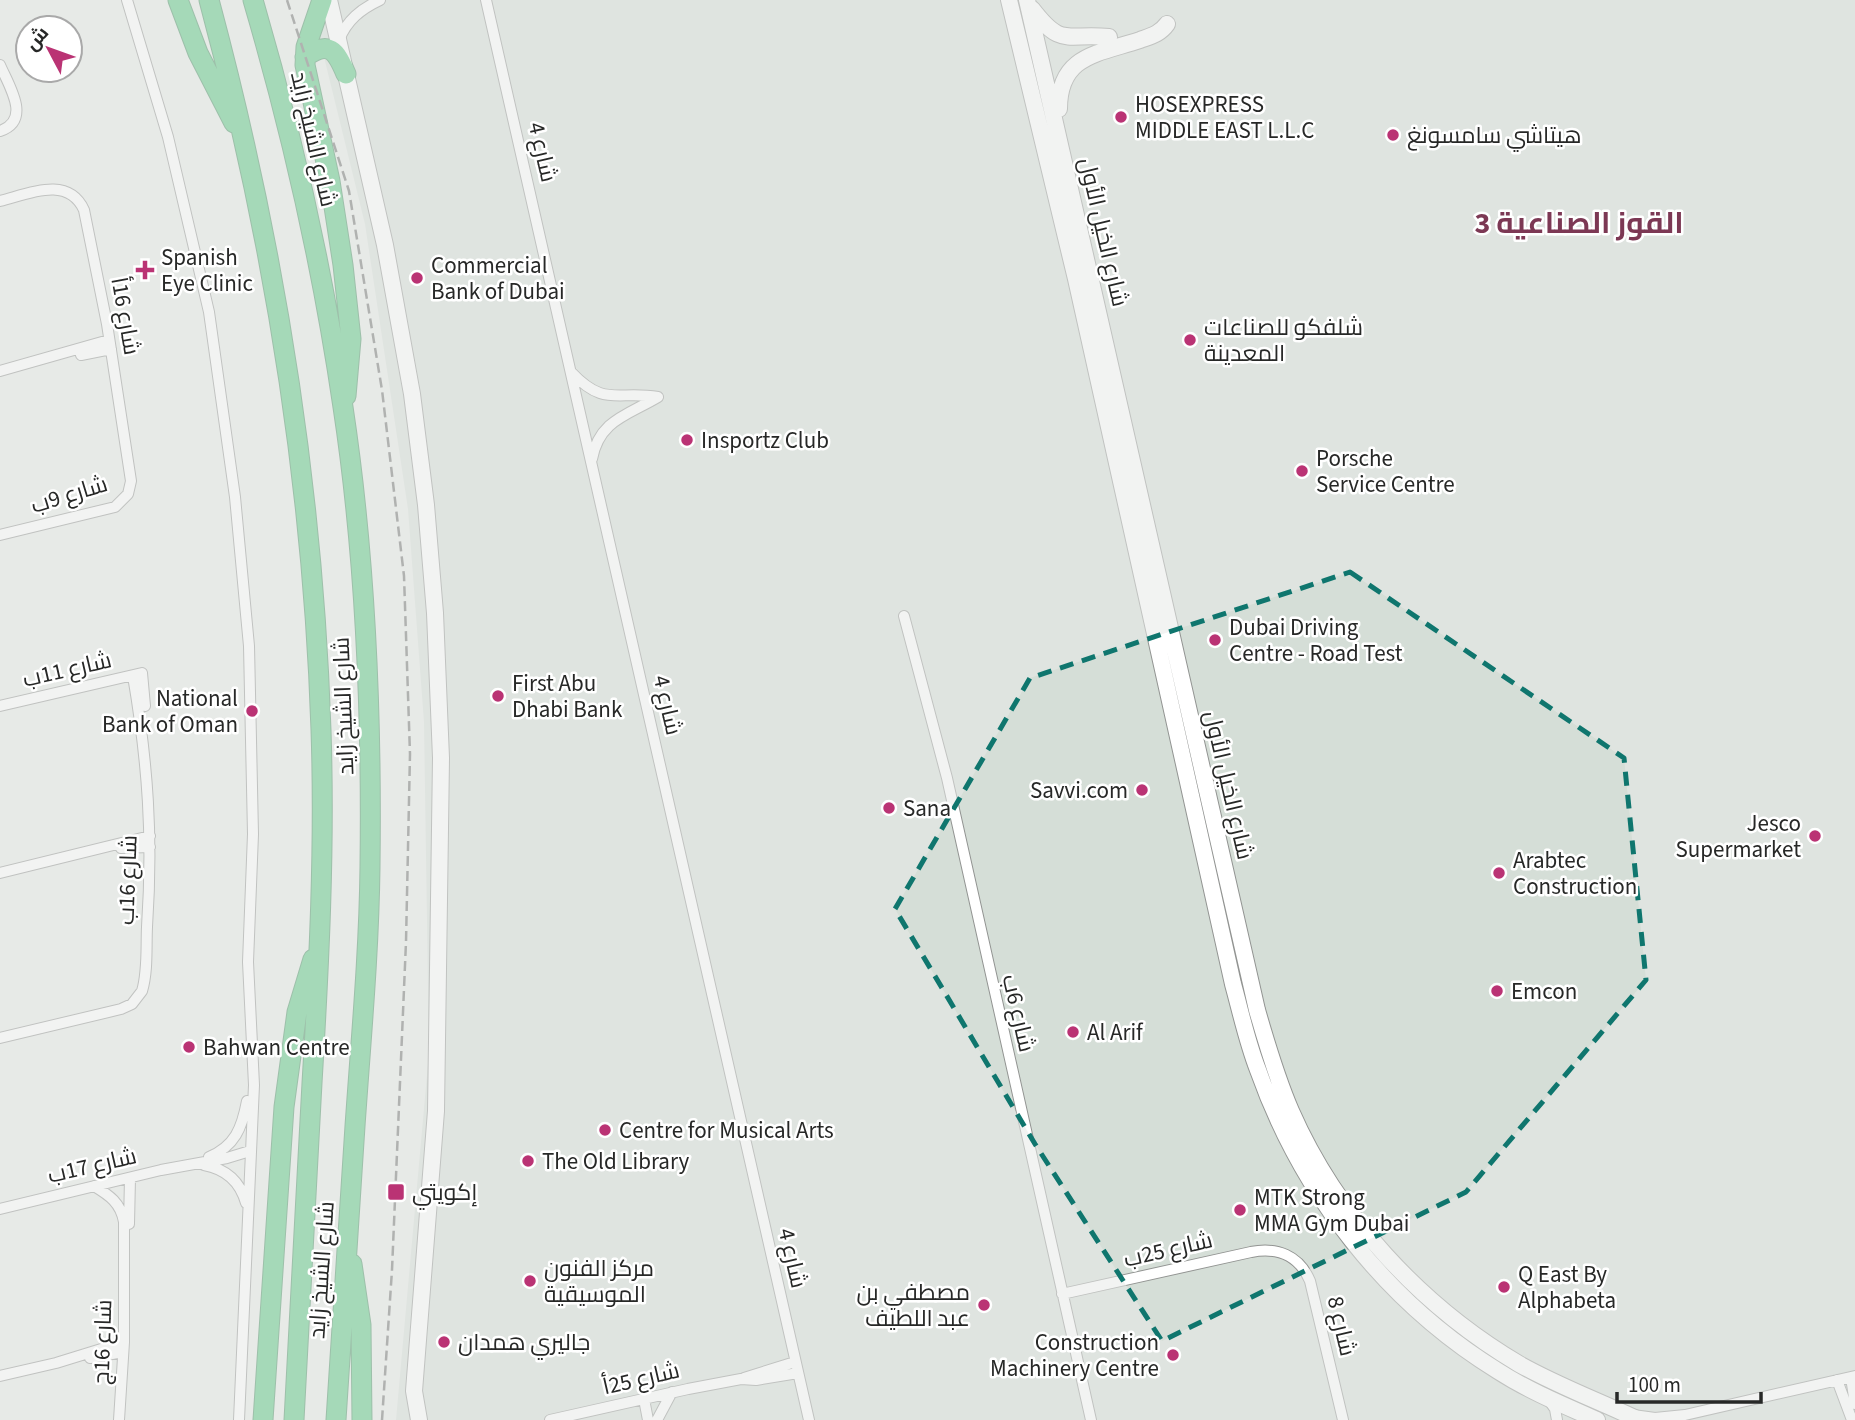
<svg xmlns="http://www.w3.org/2000/svg" width="1855" height="1420" viewBox="0 0 1855 1420" font-family="'Source Sans 3',Cairo,sans-serif">
<rect width="100%" height="100%" fill="#e7eae7"/>
<path fill="#d5ded7" d="M 310,0 L 1855,0 L 1855,1420 L 396,1420 L 429,1053 L 424,722 L 408,509 L 365,224 Z"/>
<g fill="none" stroke-linecap="round" stroke-linejoin="round">
<g stroke="#929492" stroke-width="12">
<path id="street" d="M 127,0 L 168,137 L 209,312 L 235,497 L 249,646 L 253,834 L 248,962 L 254,1085 L 239,1420
M 486,0 L 809,1420
M 339,40 C 347,20 361,9 380,0
M 0,65 C 9,86 32,120 0,131
M 0,201 C 28,194 68,175 84,210 L 107,324 L 131,481 L 128,494 L 115,507 L 0,535
M 81,355 L 111,349
M 0,371 L 109,340
M 571,372 C 605,408 617,390 658,397
M 592,459 C 599,420 628,415 658,397
M 904,616 L 947,778 L 1091,1420
M 0,706 L 142,673 L 145,706
M 121,848 L 150,847
M 0,873 L 150,836
M 0,1038 L 121,1009 L 132,1004 L 142,991 C 148,971 146,947 147,927 C 153,838 148,764 133,676
M 209,1157 C 235,1146 242,1128 247,1101
M 204,1165 C 226,1169 240,1181 246,1203
M 94,1186 C 109,1195 121,1203 124,1222 L 124,1342 L 119,1420
M 0,1209 L 161,1170 L 227,1158 L 250,1151
M 129,1224 L 130,1178
M 1062,1294 L 1251,1252 C 1277,1247 1299,1255 1310,1281 L 1343,1420
M 90,1358 L 123,1352
M 0,1376 L 56,1363 L 124,1342
M 1851,1377 L 1855,1404
M 744,1378 L 795,1362
M 1837,1380 L 1852,1420
M 644,1399 L 648,1420
M 1548,1399 L 1555,1409 L 1557,1420
M 1633,1415 L 1655,1418 L 1685,1415 L 1855,1376
M 550,1420 L 688,1389 L 741,1379 L 756,1380 L 798,1373
M 657,1420 L 672,1392"/>
</g>
<g stroke="#929492" stroke-width="18">
<path id="secondary" d="M 329,0 L 385,245 L 412,394 L 426,505 L 435,613 L 441,758 L 436,1111 L 414,1391 L 419,1420
M 1009,0 L 1076,279 L 1233,984 C 1241,1013 1247,1042 1258,1070 C 1302,1194 1386,1302 1498,1371 C 1529,1391 1563,1405 1597,1420
M 1027,0 L 1257,1010 C 1267,1045 1277,1079 1291,1111 C 1337,1216 1421,1306 1519,1364 C 1558,1386 1599,1401 1639,1420
M 1032,9 C 1062,48 1065,33 1109,37
M 1059,109 C 1059,55 1098,54 1140,40 C 1151,36 1160,34 1167,24"/>
</g>
<g stroke="#448e60" stroke-width="21">
<path id="highway" d="M 178,0 L 198,53 L 234,123
M 209,0 C 273,238 313,483 321,730 C 325,848 319,965 312,1083 C 306,1195 300,1308 294,1420
M 253,0 C 292,133 323,270 343,407 C 366,559 372,714 370,867 C 369,953 361,1039 355,1126 C 348,1224 342,1322 336,1420
M 322,0 L 306,47 L 305,65 L 330,181 L 343,265 L 351,339 L 346,396
M 305,57 C 329,40 336,50 346,74
M 352,1264 L 361,1325 L 362,1420
M 263,1420 L 284,1107 L 297,1012 L 313,959"/>
</g>
<use href="#street" stroke="#fff" stroke-width="10"/>
<use href="#secondary" stroke="#fff" stroke-width="16"/>
<use href="#highway" stroke="#54c57e" stroke-width="19"/>
<path stroke="#6e6f6e" stroke-width="2.5" stroke-dasharray="10 5" stroke-linecap="butt" d="M 287,0 L 349,191 L 382,390 L 404,576 L 410,754 L 406,942 L 392,1270 L 382,1420"/>
</g>
<path d="M0 0H1855V1420H0ZM 1350,572 L 1624,758 L 1646,980 L 1466,1192 L 1162,1341 L 1035,1144 L 895,909 L 1030,678 Z" fill="#e7eae7" fill-opacity=".55" fill-rule="evenodd"/>
<path fill="none" stroke="#0f766e" stroke-width="5" stroke-dasharray="14 9" stroke-linejoin="round" d="M 1350,572 L 1624,758 L 1646,980 L 1466,1192 L 1162,1341 L 1035,1144 L 895,909 L 1030,678 Z"/>
<g fill="#ba3374" stroke="#fff" stroke-width="2.5">
<circle cx="1121" cy="117" r="7"/>
<circle cx="1393" cy="135" r="7"/>
<path d="M141.5 259.5h7v7h7v7h-7v7h-7v-7h-7v-7h7z"/>
<circle cx="417" cy="278" r="7"/>
<circle cx="1190" cy="340" r="7"/>
<circle cx="687" cy="440" r="7"/>
<circle cx="1302" cy="471" r="7"/>
<circle cx="1215" cy="640" r="7"/>
<circle cx="498" cy="696" r="7"/>
<circle cx="252" cy="711" r="7"/>
<circle cx="1142" cy="790" r="7"/>
<circle cx="889" cy="808" r="7"/>
<circle cx="1815" cy="836" r="7"/>
<circle cx="1499" cy="873" r="7"/>
<circle cx="1497" cy="991" r="7"/>
<circle cx="1073" cy="1032" r="7"/>
<circle cx="189" cy="1047" r="7"/>
<circle cx="605" cy="1130" r="7"/>
<circle cx="528" cy="1161" r="7"/>
<rect x="387" y="1183" width="18" height="18" rx="3.5"/>
<circle cx="1240" cy="1210" r="7"/>
<circle cx="530" cy="1281" r="7"/>
<circle cx="1504" cy="1287" r="7"/>
<circle cx="984" cy="1305" r="7"/>
<circle cx="444" cy="1342" r="7"/>
<circle cx="1173" cy="1355" r="7"/>
</g>
<g text-anchor="middle" stroke-width="5" stroke-linejoin="round" paint-order="stroke">
<g font-size="23" fill="#272827" stroke="#fff" text-anchor="start">
<text x="1135" y="112">HOSEXPRESS<tspan x="1135" dy="26">MIDDLE EAST L.L.C</tspan></text>
<text x="1407" y="143">هيتاشي سامسونغ</text>
<text x="161" y="265">Spanish<tspan x="161" dy="26">Eye Clinic</tspan></text>
<text x="431" y="273">Commercial<tspan x="431" dy="26">Bank of Dubai</tspan></text>
<text x="1204" y="335">شلفكو للصناعات<tspan x="1204" dy="26">المعدينة</tspan></text>
<text x="701" y="448">Insportz Club</text>
<text x="1316" y="466">Porsche<tspan x="1316" dy="26">Service Centre</tspan></text>
<text x="1229" y="635">Dubai Driving<tspan x="1229" dy="26">Centre - Road Test</tspan></text>
<text x="512" y="691">First Abu<tspan x="512" dy="26">Dhabi Bank</tspan></text>
<text x="238" y="706" text-anchor="end">National<tspan x="238" dy="26">Bank of Oman</tspan></text>
<text x="1128" y="798" text-anchor="end">Savvi.com</text>
<text x="903" y="816">Sana</text>
<text x="1801" y="831" text-anchor="end">Jesco<tspan x="1801" dy="26">Supermarket</tspan></text>
<text x="1513" y="868">Arabtec<tspan x="1513" dy="26">Construction</tspan></text>
<text x="1511" y="999">Emcon</text>
<text x="1087" y="1040">Al Arif</text>
<text x="203" y="1055">Bahwan Centre</text>
<text x="619" y="1138">Centre for Musical Arts</text>
<text x="542" y="1169">The Old Library</text>
<text x="412" y="1200">إكويتي</text>
<text x="1254" y="1205">MTK Strong<tspan x="1254" dy="26">MMA Gym Dubai</tspan></text>
<text x="544" y="1276">مركز الفنون<tspan x="544" dy="26">الموسيقية</tspan></text>
<text x="1518" y="1282">Q East By<tspan x="1518" dy="26">Alphabeta</tspan></text>
<text x="970" y="1300" text-anchor="end">مصطفي بن<tspan x="970" dy="26">عبد اللطيف</tspan></text>
<text x="458" y="1350">جاليري همدان</text>
<text x="1159" y="1350" text-anchor="end">Construction<tspan x="1159" dy="26">Machinery Centre</tspan></text>
</g>
<g font-size="23" fill="#272827" stroke="#fff">
<text transform="translate(314 139) rotate(77)" y="8">شارع الشيخ زايد</text>
<text transform="translate(543 152) rotate(77)" y="8">شارع 4</text>
<text transform="translate(1104 232) rotate(77)" y="8">شارع الخيل الأول</text>
<text transform="translate(126 316) rotate(80)" y="8">شارع 16أ</text>
<text transform="translate(69 494) rotate(-17)" y="8">شارع 9ب</text>
<text transform="translate(67 669) rotate(-13)" y="8">شارع 11ب</text>
<text transform="translate(668 705) rotate(77)" y="8">شارع 4</text>
<text transform="translate(343 706) rotate(-92)" y="8">شارع الشيخ زايد</text>
<text transform="translate(1229 785) rotate(77)" y="8">شارع الخيل الأول</text>
<text transform="translate(127 880) rotate(-88)" y="8">شارع 16ب</text>
<text transform="translate(1019 1013) rotate(77)" y="8">شارع 6ب</text>
<text transform="translate(92 1165) rotate(-13)" y="8">شارع 17ب</text>
<text transform="translate(1168 1249) rotate(-13)" y="8">شارع 25ب</text>
<text transform="translate(793 1258) rotate(77)" y="8">شارع 4</text>
<text transform="translate(321 1270) rotate(-86)" y="8">شارع الشيخ زايد</text>
<text transform="translate(1342 1326) rotate(77)" y="8">شارع 8</text>
<text transform="translate(102 1342) rotate(-88)" y="8">شارع 16ج</text>
<text transform="translate(641 1378) rotate(-13)" y="8">شارع 25أ</text>
</g>
<g font-size="30" font-weight="bold" fill="#7c3854" stroke="#fff">
<text x="1579" y="233">القوز الصناعية 3</text>
</g>
</g>
<g transform="translate(49 49) rotate(311)"><circle r="33" fill="#ffffff" stroke="#a9a9a9" stroke-width="2"/>
<path d="M0-5L12 26L0 18L-12 26Z" fill="#ba3374"/>
<text y="-10" font-size="19" font-weight="bold" text-anchor="middle" fill="#272827">ش</text>
</g>
<path d="M1617 1392v10h144v-10" fill="none" stroke="#272827" stroke-width="3.5"/>
<text x="1628" y="1392" font-size="21" fill="#272827" stroke="#ffffff" stroke-width="5" paint-order="stroke">100 m</text>
</svg>
